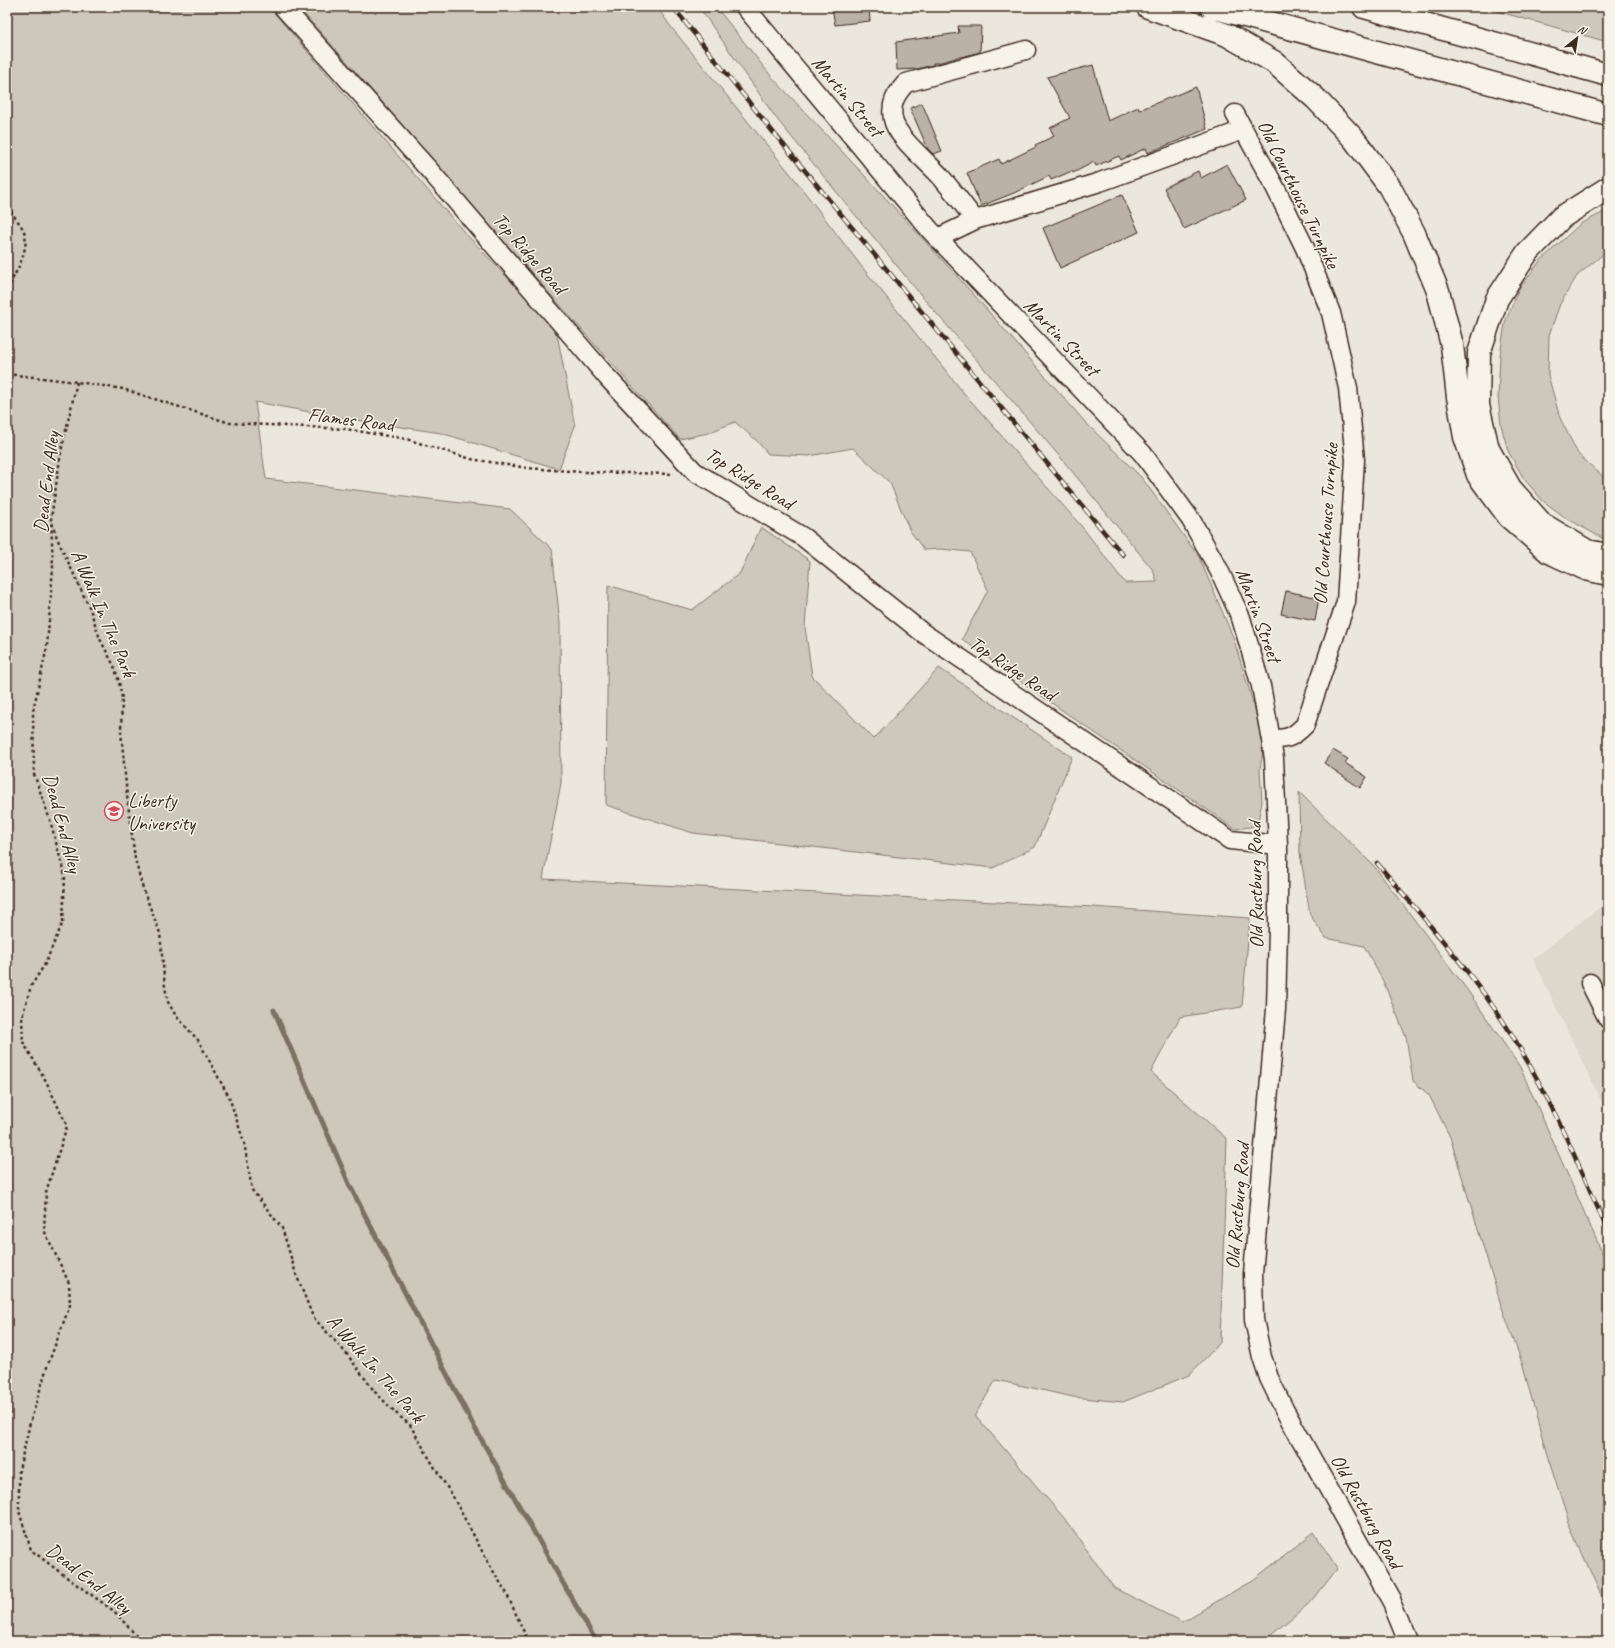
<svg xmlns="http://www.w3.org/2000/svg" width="1615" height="1648" viewBox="0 0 1615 1648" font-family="Caveat,sans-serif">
<rect width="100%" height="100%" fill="#ece7dc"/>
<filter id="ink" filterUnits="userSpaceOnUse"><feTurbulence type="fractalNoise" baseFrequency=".025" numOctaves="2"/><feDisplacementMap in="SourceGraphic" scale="8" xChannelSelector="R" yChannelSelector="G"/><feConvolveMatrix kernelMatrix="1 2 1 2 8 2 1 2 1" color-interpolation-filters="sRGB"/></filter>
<g filter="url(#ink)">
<path fill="#ddd7cc" d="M 1608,901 L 1608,1115 L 1533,959 Z"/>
<path fill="#cec8bc" stroke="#84796d" d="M 7,7 L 269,7 L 465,233 L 556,329 L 575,426 L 559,469 L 441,433 L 355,420 L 255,402 L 266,479 L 510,509 L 552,549 L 560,623 L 561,783 L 543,879 L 1093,907 L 1250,918 L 1242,1007 L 1180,1017 L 1151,1072 L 1227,1139 L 1220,1343 L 1189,1375 L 1123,1402 L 1073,1397 L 996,1380 L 975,1415 L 1064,1518 L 1114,1588 L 1182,1622 L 1253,1580 L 1314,1532 L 1337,1569 L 1313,1600 L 1264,1641 L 7,1641 Z
M 298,7 L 657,7 L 671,27 L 793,177 L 862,267 L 963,392 L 1083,528 L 1125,583 L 1157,582 L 1153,570 L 1061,458 L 925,300 L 776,118 L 699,7 L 716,7 L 771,76 L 881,193 L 975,296 L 1085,422 L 1142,478 L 1199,557 L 1233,637 L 1258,719 L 1263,751 L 1260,769 L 1262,802 L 1257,826 L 1235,829 C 1144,765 1051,705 962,639 L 988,590 L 970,552 L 941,549 L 924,550 L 910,531 L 890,483 L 853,448 L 809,456 L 768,454 L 756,440 L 735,422 L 708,433 L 680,439 C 550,297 426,150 298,7 Z
M 1482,7 L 1608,7 L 1608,42 Z
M 1608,210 L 1608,250 L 1577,276 L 1560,304 L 1549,335 L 1548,375 L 1560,418 L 1578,454 L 1608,481 L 1608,539 L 1602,538 L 1566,518 L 1543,501 L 1524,479 L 1508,451 L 1501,425 L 1498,397 L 1500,356 L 1505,323 L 1518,290 L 1540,261 L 1580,224 Z
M 761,527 L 810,561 L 805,627 L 812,676 L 874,739 L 939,668 L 1072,757 L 1035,847 L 993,868 L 693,833 L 606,805 L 608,585 L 692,610 L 740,573 Z
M 1299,792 L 1374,866 L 1468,991 L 1520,1067 L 1608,1266 L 1608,1611 L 1570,1526 L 1547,1455 L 1522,1363 L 1500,1302 L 1450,1137 L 1429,1095 L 1413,1081 L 1406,1037 L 1384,983 L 1364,946 L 1326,938 L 1310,915 L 1300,853 Z"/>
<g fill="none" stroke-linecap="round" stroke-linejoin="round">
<path stroke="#7c7064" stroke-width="5" d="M 274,1010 L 350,1186 L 472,1423 L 596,1641"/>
</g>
<path fill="#bab2a7" stroke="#3b2a1e" d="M 832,7 L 869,7 L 870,21 L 835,25 Z
M 958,26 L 981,26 L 980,52 L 961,57 L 956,57 L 956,58 L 938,63 L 933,63 L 933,65 L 917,69 L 897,70 L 896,42 L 959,33 Z
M 1093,65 L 1108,121 L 1138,107 L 1139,110 L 1196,87 L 1207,129 L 1148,153 L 1146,148 L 1121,160 L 1119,156 L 1096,166 L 1094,162 L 1073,173 L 1072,171 L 1051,180 L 1049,176 L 1014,193 L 981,206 L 967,173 L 999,159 L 1001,164 L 1036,147 L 1035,145 L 1054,136 L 1050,128 L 1070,118 L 1047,77 Z
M 922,103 L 942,151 L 933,154 L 928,149 L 910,108 Z
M 1227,164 L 1246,200 L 1184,229 L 1164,188 L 1198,171 L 1201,178 Z
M 1122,195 L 1139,232 L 1060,268 L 1043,228 Z
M 1286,591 L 1319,598 L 1315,621 L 1281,614 Z
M 1333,750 L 1348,759 L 1345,763 L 1367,777 L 1360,788 L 1324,763 Z"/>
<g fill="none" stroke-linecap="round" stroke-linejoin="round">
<g stroke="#3b2a1e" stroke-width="21">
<path id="minor" d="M 283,7 L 431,172 L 607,377 L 695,472 L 803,537 L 923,633 L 1230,840 L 1278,845
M 745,7 L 930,230 L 1143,454 L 1191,520 L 1219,570 L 1241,618 L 1261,686 L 1271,740 L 1274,759 L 1278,845 L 1278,930 L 1276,1009 L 1253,1274 L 1254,1320 L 1262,1357 L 1269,1378 L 1285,1411 L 1392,1602 L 1408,1641
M 1235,114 L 1276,189 L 1305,248 L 1331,313 L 1348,388 L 1355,460 L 1346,602 L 1305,725 C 1292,738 1289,738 1271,740
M 975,220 C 964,205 953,191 941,177 C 928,162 896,137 893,119 C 890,103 896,94 906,83 L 1026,50
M 938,238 L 975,220 L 1100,182 L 1243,130
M 1590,983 L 1608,1019"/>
</g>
<g stroke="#3b2a1e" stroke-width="25">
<path id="highway" d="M 1148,7 L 1227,35 L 1274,62 L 1315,98 L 1354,139 L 1389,186 L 1414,233 L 1438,291 L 1452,345 L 1458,397 L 1465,437 L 1478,475 L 1509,517 L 1549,552 L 1586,569 L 1608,574
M 1212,7 L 1608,115
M 1364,7 L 1608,75
M 1608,188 L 1562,217 L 1527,253 L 1497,299 L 1479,353 L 1478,405 L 1488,449 L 1510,488 L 1542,524 L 1587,551 L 1608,555"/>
</g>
<path stroke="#3b2a1e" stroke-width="2.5" stroke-dasharray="3 3" stroke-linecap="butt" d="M 7,206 C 12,214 19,222 23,229 C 32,247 15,274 7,289
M 7,374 L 77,382 L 123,389 L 230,423 L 345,429 L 406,439 L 471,459 L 527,468 L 583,472 L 674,474
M 77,382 L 61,452 L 51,519 L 53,567 L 47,647 L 33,711 L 34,774 L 50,820 L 65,876 L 63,922 L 45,964 L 31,986 L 22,1017 L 23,1042 L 46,1081 L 67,1126 L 46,1192 L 44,1230 L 69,1283 L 70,1305 L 47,1367 L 30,1423 L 19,1470 L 19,1511 L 31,1550 L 69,1579 L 114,1611 L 141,1641
M 52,523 L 57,538 L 90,609 L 100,639 L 114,666 L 119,682 L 122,698 L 121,731 L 127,796 L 135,859 L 143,889 L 160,933 L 165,987 L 168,1002 L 176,1016 L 198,1040 L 229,1097 L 244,1142 L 252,1190 L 282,1228 L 296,1274 L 313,1317 L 346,1353 L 375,1392 L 398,1415 L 410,1425 L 435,1468 L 452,1495 L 489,1564 L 506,1592 L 528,1641"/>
<use href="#minor" stroke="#f7f3e8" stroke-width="18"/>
<use href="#highway" stroke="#f7f3e8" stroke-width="22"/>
<g stroke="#3b2a1e" stroke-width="4.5">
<path id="rail" d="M 673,7 L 773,132 L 1123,555
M 1377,863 C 1425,920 1476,976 1515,1040 C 1552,1101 1579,1166 1608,1231"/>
</g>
<use href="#rail" stroke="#f7f3e8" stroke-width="3" stroke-dasharray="9" stroke-linecap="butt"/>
</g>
</g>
<defs>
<g id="university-ring" transform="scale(1)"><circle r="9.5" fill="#f7f3e8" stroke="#d1495b" stroke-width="1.5"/><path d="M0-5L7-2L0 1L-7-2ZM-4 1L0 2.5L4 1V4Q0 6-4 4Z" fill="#d1495b"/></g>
</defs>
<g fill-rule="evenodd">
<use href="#university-ring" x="114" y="811"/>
</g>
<g text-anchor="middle" stroke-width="3" stroke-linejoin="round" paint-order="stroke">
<g font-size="20" fill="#3b2a1e" stroke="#f7f3e8">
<text transform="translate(848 96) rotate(50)" y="7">Martin Street</text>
<text transform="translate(1299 194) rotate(64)" y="7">Old Courthouse Turnpike</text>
<text transform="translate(530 253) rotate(49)" y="7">Top Ridge Road</text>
<text transform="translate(1062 337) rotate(46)" y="7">Martin Street</text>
<text transform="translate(351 419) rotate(7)" y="7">Flames Road</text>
<text transform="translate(750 478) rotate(32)" y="7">Top Ridge Road</text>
<text transform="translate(46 482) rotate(-83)" y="7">Dead End Alley</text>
<text transform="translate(1325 524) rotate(-86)" y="7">Old Courthouse Turnpike</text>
<text transform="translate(104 613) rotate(67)" y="7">A Walk In The Park</text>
<text transform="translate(1259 615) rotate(70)" y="7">Martin Street</text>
<text transform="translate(1013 668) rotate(34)" y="7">Top Ridge Road</text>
<text transform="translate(63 823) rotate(75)" y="7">Dead End Alley</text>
<text transform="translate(1255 885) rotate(-91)" y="7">Old Rustburg Road</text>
<text transform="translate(1237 1206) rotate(-85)" y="7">Old Rustburg Road</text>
<text transform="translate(376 1368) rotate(49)" y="7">A Walk In The Park</text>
<text transform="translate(1367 1511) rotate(61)" y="7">Old Rustburg Road</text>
<text transform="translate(89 1578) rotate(38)" y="7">Dead End Alley</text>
</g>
<g font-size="20" fill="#3b2a1e" stroke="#f7f3e8" text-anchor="start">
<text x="128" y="807">Liberty<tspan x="128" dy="23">University</tspan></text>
</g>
</g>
<rect width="1615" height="1648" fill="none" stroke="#f7f3e8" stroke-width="24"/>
<rect x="12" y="12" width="1591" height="1624" fill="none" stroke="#3b2a1e" stroke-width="1.5" filter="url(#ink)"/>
<g transform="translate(1577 38) rotate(30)" stroke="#f7f3e8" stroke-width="3" paint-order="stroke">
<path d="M0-3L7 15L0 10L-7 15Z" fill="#3b2a1e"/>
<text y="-6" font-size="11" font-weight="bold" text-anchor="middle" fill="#3b2a1e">N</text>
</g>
</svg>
